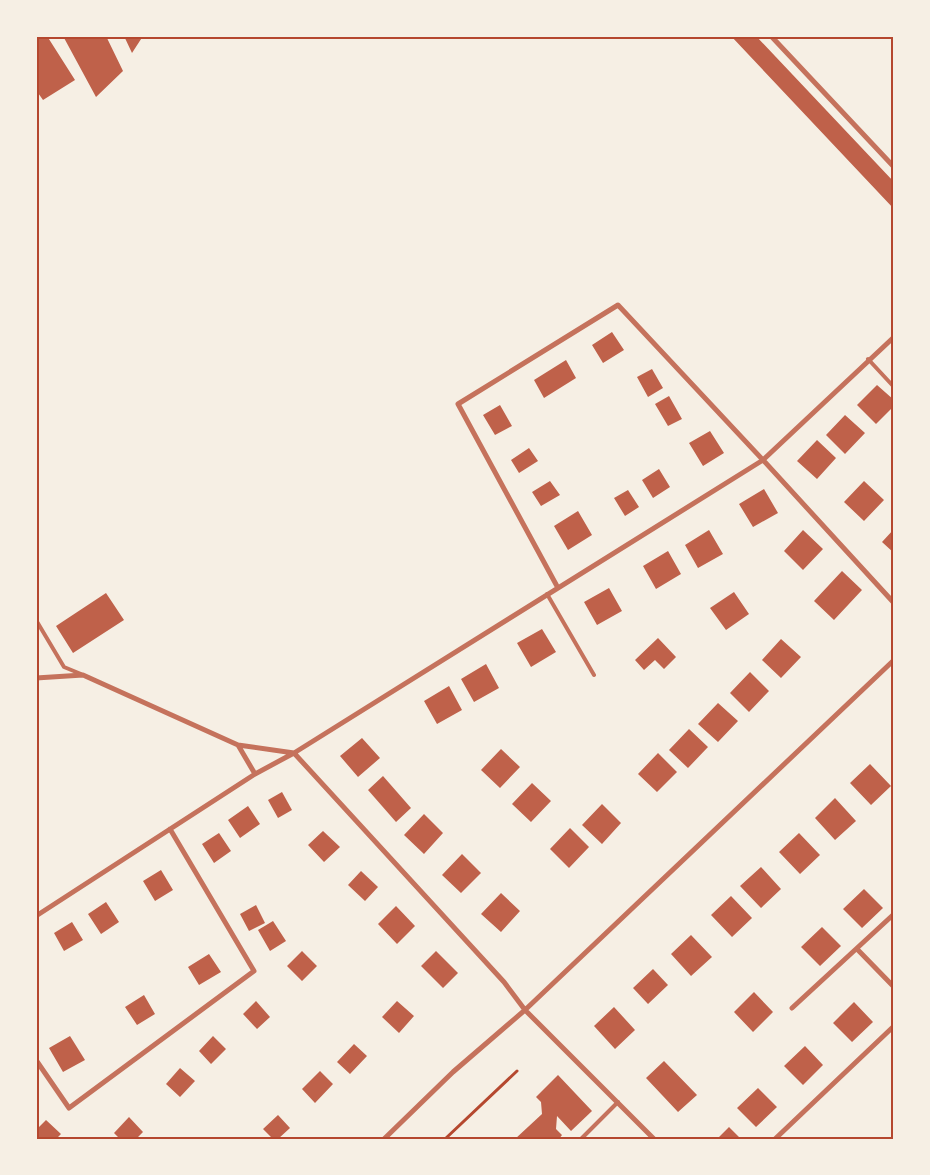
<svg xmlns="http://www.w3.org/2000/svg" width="930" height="1175" viewBox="0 0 930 1175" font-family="'Sofia Sans Condensed',sans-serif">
<rect width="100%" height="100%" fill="#f6efe4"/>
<path fill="#bf614a" d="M 36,36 L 47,36 L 75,80 L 43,100 L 36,90 Z
M 63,36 L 106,36 L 123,71 L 96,97 Z
M 124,36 L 143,36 L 132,53 Z
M 731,36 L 756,36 L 894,182 L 894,209 Z
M 612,332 L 624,350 L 603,363 L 592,345 Z
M 566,360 L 576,378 L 544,398 L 534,380 Z
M 652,369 L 663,388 L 648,397 L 637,377 Z
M 877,385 L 894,400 L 894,406 L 876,424 L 857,405 Z
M 669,396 L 682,419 L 668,426 L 655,404 Z
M 500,405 L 512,426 L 495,435 L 483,415 Z
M 845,415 L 865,433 L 845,454 L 826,435 Z
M 710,431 L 724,453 L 703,466 L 689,443 Z
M 817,440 L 836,458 L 817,479 L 797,461 Z
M 529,448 L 538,461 L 519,473 L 511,460 Z
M 659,469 L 670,487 L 653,498 L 642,480 Z
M 550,481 L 560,495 L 541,506 L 532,492 Z
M 864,481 L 884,500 L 864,521 L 844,502 Z
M 764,489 L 778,513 L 753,527 L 739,504 Z
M 628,490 L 639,507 L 625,516 L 614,498 Z
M 578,511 L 592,535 L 568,550 L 554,526 Z
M 894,529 L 894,553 L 882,542 Z
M 709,530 L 723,554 L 698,568 L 685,545 Z
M 803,530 L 823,549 L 803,570 L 784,551 Z
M 668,551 L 681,574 L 656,589 L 643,566 Z
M 842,571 L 862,590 L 834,620 L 814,601 Z
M 609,588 L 622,611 L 597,625 L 584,602 Z
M 734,592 L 749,614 L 726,630 L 710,608 Z
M 106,593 L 124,620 L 73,653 L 56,626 Z
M 542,629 L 556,652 L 531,667 L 517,643 Z
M 658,638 L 676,657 L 664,669 L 655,660 L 644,670 L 635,660 Z
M 781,639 L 801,657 L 781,678 L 762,660 Z
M 486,664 L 499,688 L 474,702 L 461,679 Z
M 750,672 L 769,691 L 749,712 L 730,693 Z
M 449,686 L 462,710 L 437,724 L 424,701 Z
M 718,703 L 738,721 L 718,742 L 698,724 Z
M 689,729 L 708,747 L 688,768 L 669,750 Z
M 362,738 L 380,758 L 358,777 L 340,756 Z
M 501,749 L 520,767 L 500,788 L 481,770 Z
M 658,753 L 677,772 L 657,792 L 638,774 Z
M 870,764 L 891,786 L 871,805 L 850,783 Z
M 383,776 L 411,808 L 396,822 L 368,790 Z
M 532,783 L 551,801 L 531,822 L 512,804 Z
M 282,792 L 292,810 L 278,818 L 268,800 Z
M 835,798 L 856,821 L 835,840 L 815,818 Z
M 602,804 L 621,823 L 602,844 L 582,825 Z
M 248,806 L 260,824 L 240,838 L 228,820 Z
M 424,814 L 443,833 L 424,854 L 404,835 Z
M 570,828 L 589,847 L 569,868 L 550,849 Z
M 323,831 L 340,847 L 324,862 L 308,845 Z
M 219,833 L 231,851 L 214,863 L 202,844 Z
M 799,833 L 820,855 L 800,874 L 779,852 Z
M 462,854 L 481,873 L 461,893 L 442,875 Z
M 761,867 L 781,889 L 761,908 L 740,886 Z
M 161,870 L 173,890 L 155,901 L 143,881 Z
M 361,871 L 378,887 L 365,901 L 348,885 Z
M 864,889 L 883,908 L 862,928 L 843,909 Z
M 501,893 L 520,911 L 501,932 L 481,914 Z
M 731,896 L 752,918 L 732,937 L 711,915 Z
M 106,902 L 119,922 L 101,934 L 88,914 Z
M 256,905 L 265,923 L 249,931 L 240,914 Z
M 396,906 L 415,926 L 397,944 L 378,924 Z
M 273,921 L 286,941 L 270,951 L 258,930 Z
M 72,922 L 83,940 L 64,951 L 54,933 Z
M 822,927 L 841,946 L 820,966 L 801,947 Z
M 691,935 L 712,957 L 691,976 L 671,954 Z
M 302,951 L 317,966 L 302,981 L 287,966 Z
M 436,951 L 458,973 L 443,988 L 421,966 Z
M 209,954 L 221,972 L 199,985 L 188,967 Z
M 653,969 L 668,985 L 648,1004 L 633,988 Z
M 754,992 L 773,1012 L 753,1032 L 734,1012 Z
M 144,995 L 155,1014 L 137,1025 L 125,1007 Z
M 256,1001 L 270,1017 L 257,1029 L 243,1014 Z
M 397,1001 L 414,1016 L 399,1033 L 382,1017 Z
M 854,1002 L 873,1022 L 852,1042 L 833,1023 Z
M 614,1007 L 635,1030 L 615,1049 L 594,1026 Z
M 70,1036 L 85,1060 L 63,1072 L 49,1048 Z
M 213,1036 L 226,1049 L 211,1064 L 199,1051 Z
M 354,1044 L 367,1056 L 350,1074 L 337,1062 Z
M 805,1046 L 823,1065 L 803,1085 L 784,1066 Z
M 664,1061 L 697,1095 L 678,1112 L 646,1078 Z
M 180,1068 L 195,1081 L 180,1097 L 166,1084 Z
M 320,1071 L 333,1084 L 315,1103 L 302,1089 Z
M 558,1075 L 592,1111 L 571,1131 L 557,1116 L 556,1129 L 562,1135 L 559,1139 L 515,1139 L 542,1114 L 541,1102 L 536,1097 Z
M 758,1088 L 777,1107 L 756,1127 L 737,1108 Z
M 278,1115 L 290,1128 L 278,1139 L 273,1139 L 263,1129 Z
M 129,1117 L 143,1132 L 136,1139 L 120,1139 L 114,1133 Z
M 46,1120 L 61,1134 L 56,1139 L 36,1139 L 36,1130 Z
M 729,1127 L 741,1139 L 717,1139 Z"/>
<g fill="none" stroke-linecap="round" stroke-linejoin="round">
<path stroke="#b5482f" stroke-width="3" d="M 445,1139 L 517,1071"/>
<path stroke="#c5725c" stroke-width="4" d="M 868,359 L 894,387
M 547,594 L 594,675
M 36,620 L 64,667 L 81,674
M 581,1139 L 618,1102"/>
<path stroke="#c5725c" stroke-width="5" d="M 771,36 L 894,167
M 558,588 L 458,404 L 618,305 L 763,460 L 894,603
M 36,678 L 83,675 L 238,745 L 294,753 L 504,982 L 525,1010 L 654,1139
M 238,745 L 255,774
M 36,916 L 255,774 L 294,753 L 763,460 L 894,337
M 857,949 L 894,987
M 792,1008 L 894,914
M 36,1060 L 69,1108 L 254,971 L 170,829
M 384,1139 L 453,1072 L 525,1010 L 894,660
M 775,1139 L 894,1026"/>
</g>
<rect width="930" height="1175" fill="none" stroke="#f6efe4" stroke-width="75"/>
<rect x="38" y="38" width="854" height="1100" fill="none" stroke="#b5482f" stroke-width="2"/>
</svg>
